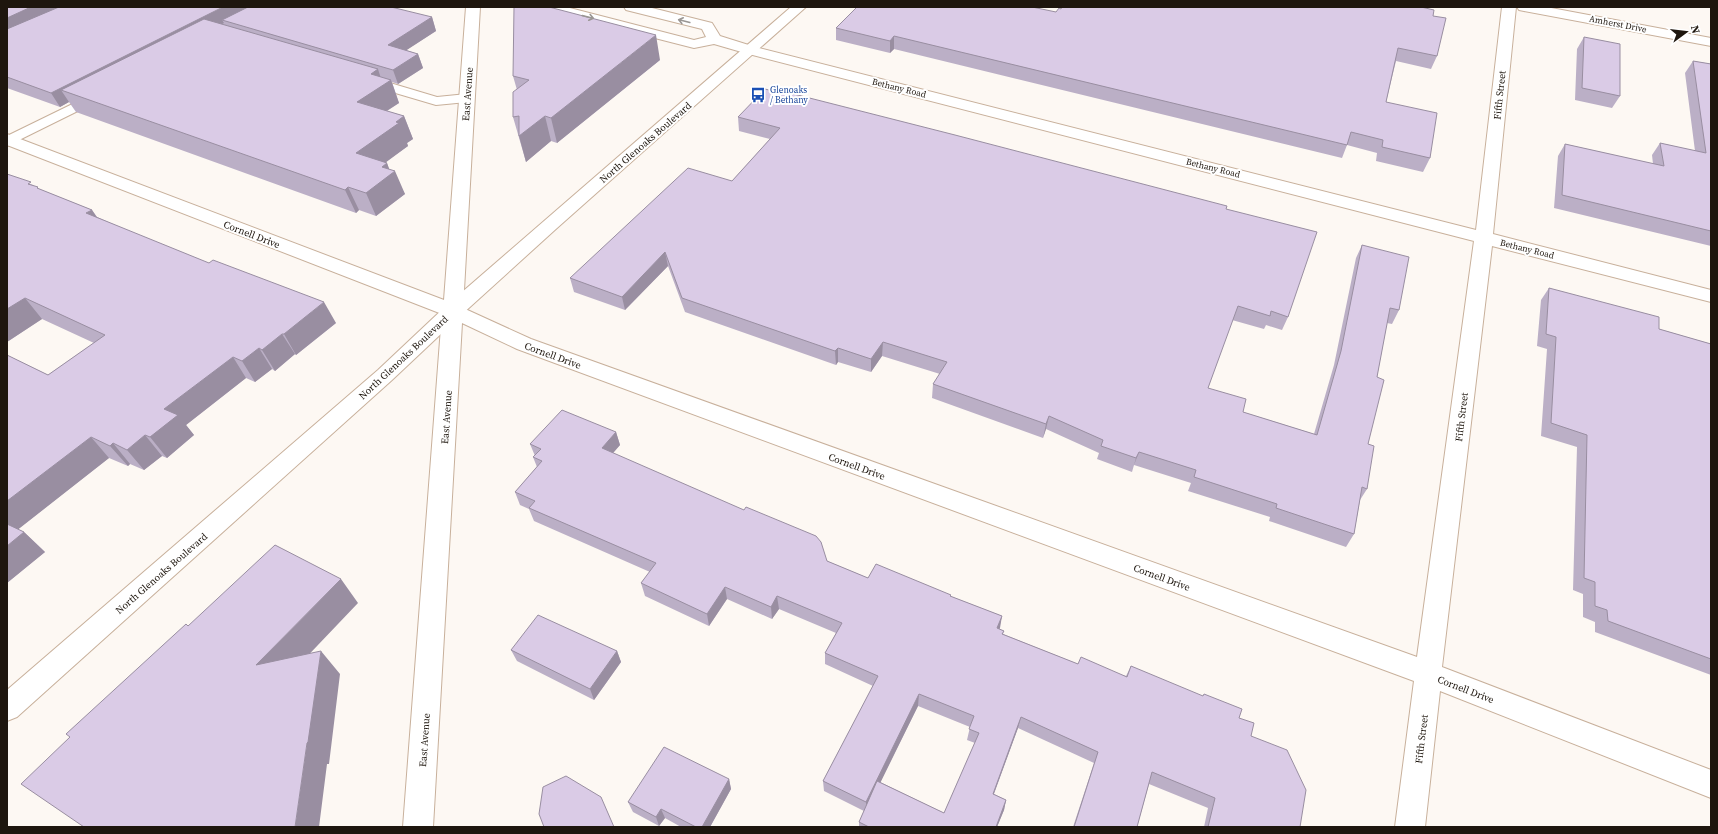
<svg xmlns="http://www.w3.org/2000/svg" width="1718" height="834" viewBox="0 0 1718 834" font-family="'Source Serif 4',serif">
<rect width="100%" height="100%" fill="#fdf8f3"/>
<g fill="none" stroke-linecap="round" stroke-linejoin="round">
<g stroke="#c8b09b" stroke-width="2">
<path id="lane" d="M 370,77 L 437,97 L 467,94 L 472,95 L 474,98 L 472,101 L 467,102 L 436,105 L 365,84 L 363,81 L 365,78 Z
M 95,93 L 100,94 L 102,97 L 100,100 L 7,146 L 7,136 Z"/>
</g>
<g stroke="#c8b09b" stroke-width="2">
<path id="street" d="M 466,7 L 480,7 L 463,308 L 531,339 L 1417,657 L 1474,241 L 745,53 L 714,44 L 694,48 L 545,10 L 543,7 L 566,7 L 694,40 L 706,37 L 702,29 L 626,10 L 624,7 L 648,7 L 712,23 L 720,36 L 755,47 L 1476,230 L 1502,7 L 1516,7 L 1493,234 L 1711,290 L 1711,302 L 1492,246 L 1442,667 L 1711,770 L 1711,798 L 1440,691 L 1425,827 L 1395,827 L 1414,681 L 517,349 L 462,323 L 433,827 L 403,827 L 442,314 L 7,145 L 7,134 L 444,300 Z
M 1517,7 L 1546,7 L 1711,38 L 1711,46 L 1524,11 L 1519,10 Z"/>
</g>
<g stroke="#c8b09b" stroke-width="2">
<path id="secondary" d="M 791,7 L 806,7 L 557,228 L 460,316 L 392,380 L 17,717 L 7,721 L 7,690 L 378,370 L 446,306 Z"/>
</g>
<use href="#lane" fill="#fff" fill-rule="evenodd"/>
<use href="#street" fill="#fff" fill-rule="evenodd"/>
<use href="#secondary" fill="#fff" fill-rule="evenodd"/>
</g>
<path fill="#bbafc6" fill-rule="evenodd" d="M 7,7 L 432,17 L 436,31 L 406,50 L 418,54 L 423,68 L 398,84 L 392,82 L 399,103 L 387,111 L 404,116 L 413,139 L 407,143 L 408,146 L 385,162 L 387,163 L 389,169 L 405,194 L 376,216 L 359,210 L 356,213 L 76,112 L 69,102 L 60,107 L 7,88 Z
M 1061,9 L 1433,16 L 1437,56 L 1431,69 L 1396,61 L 1386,102 L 1430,158 L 1423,172 L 1376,161 L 1377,153 L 1347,145 L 1342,158 L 894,49 L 890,53 L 836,40 L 836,28 L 1056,12 Z
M 1584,37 L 1620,96 L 1612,108 L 1575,100 L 1577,49 Z
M 660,60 L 557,143 L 551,141 L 526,162 L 513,117 L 517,90 L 513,76 Z
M 1693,61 L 1711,64 L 1711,246 L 1554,208 L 1558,156 L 1565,144 L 1653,164 L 1652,155 L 1660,143 L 1695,151 L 1685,73 Z
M 738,117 L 1226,209 L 1288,317 L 1282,330 L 1266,325 L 1264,329 L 1232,320 L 1208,388 L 1243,412 L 1314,434 L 1334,365 L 1356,258 L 1362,245 L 1399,310 L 1392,324 L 1387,323 L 1377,377 L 1368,444 L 1367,489 L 1360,500 L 1354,534 L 1346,547 L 1269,521 L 1270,517 L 1188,491 L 1191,483 L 1134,465 L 1132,472 L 1097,459 L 1099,453 L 1046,429 L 1043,438 L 932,398 L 933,384 L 940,374 L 882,356 L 871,372 L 838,362 L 836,365 L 685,312 L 668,266 L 625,310 L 574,292 L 570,278 L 732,181 L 770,139 L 739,131 Z
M 7,174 L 33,185 L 39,189 L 92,210 L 97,217 L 336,323 L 296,355 L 295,354 L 275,371 L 272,369 L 255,382 L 246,378 L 186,425 L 194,435 L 167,458 L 162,456 L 144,470 L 130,464 L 128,466 L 109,458 L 18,529 L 24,532 L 45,552 L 7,583 L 7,355 L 48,375 L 94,343 L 42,319 L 7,342 Z
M 1549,288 L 1659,329 L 1711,344 L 1711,675 L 1595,632 L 1595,622 L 1583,617 L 1583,594 L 1573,590 L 1577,447 L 1541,436 L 1547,349 L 1537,346 L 1541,300 Z
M 616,432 L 620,445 L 613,453 L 827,561 L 868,578 L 950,596 L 1002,616 L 999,629 L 1004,631 L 1003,634 L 1078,664 L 1126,676 L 1131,666 L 1239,718 L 1251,736 L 1300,827 L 1204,827 L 1208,808 L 1149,784 L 1137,827 L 1073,827 L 1094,763 L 1018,728 L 994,794 L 1006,800 L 1004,810 L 997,827 L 859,827 L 859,822 L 864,811 L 824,791 L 823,781 L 873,686 L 825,664 L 825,653 L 836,633 L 779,609 L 772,619 L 727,599 L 709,626 L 645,596 L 641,583 L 650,572 L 534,521 L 529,509 L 520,505 L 515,492 L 537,467 L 533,457 L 535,456 L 530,444 ZM 918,706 L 970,727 L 967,740 L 975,743 L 944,813 L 880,782 Z
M 511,650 L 617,651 L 621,662 L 594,700 L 517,661 Z
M 729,779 L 731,789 L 710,827 L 681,827 L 665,818 L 659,826 L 633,812 L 628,802 Z"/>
<path fill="#998ea1" d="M 31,7 L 68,7 L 7,35 L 7,18 Z
M 223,7 L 256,7 L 222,20 L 224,23 L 81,97 L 61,90 L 69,102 L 60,107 L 51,93 Z
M 432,17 L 436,31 L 393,59 L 388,45 Z
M 656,35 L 660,60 L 557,143 L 551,118 Z
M 894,36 L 894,49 L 890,53 L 890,41 Z
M 418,54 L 423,68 L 398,84 L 393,70 Z
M 378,69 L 383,85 L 391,80 L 399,103 L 366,124 L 357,102 L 371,74 Z
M 404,116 L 413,139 L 407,143 L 408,146 L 366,177 L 356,153 L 396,122 Z
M 545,116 L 551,141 L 526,162 L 519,136 Z
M 387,163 L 391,174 L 395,171 L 405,194 L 376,216 L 366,193 L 382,167 Z
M 348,187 L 359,210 L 356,213 L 345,190 Z
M 92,210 L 106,231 L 86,213 Z
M 665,252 L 668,266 L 625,310 L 622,297 Z
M 25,298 L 42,319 L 7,342 L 7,309 Z
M 324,302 L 336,323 L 296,355 L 284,334 Z
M 282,334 L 295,354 L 275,371 L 262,350 Z
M 883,342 L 882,356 L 871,372 L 871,359 Z
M 259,348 L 272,369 L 255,382 L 242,361 Z
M 838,348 L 838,362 L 836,365 L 835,351 Z
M 233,357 L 246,378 L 186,425 L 194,435 L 167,458 L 150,437 L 164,409 Z
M 1049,416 L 1046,429 L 1043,438 L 1046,424 Z
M 616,432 L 620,445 L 606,461 L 602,448 Z
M 145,435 L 162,456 L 144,470 L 127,450 Z
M 91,437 L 109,458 L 11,535 L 7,530 L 7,501 Z
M 113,443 L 130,464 L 128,466 L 110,446 Z
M 1139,452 L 1134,465 L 1132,472 L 1136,458 Z
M 24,532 L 45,552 L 7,583 L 7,546 Z
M 341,579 L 358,603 L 277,688 L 256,665 Z
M 725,587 L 727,599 L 709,626 L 707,614 Z
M 777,596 L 779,609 L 772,619 L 771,607 Z
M 1002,616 L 1000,628 L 994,640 L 997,628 Z
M 321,651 L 340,674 L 329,764 L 327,764 L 319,827 L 295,827 L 307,743 Z
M 617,651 L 621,662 L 594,700 L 590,689 Z
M 919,694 L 918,706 L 866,812 L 866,802 Z
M 1021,717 L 1018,728 L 990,804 L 993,794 Z
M 729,779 L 731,789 L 710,827 L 702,827 Z
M 1006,800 L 1004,810 L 997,827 L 996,827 Z
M 661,809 L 665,818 L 659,826 L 656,817 Z"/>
<path fill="#dacbe6" stroke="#998ea1" d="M 7,7 L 31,7 L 7,18 Z
M 59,7 L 223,7 L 51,93 L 7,77 L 7,29 Z
M 248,7 L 391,7 L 432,17 L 388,45 L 418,54 L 393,70 L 222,20 Z
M 514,7 L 549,7 L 656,35 L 551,118 L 545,116 L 519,136 L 519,116 L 513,117 L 513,92 L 529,80 L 513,76 Z
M 857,7 L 1032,7 L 1056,12 L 1059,8 L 1061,9 L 1062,7 L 1421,7 L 1434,10 L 1433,16 L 1446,18 L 1437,56 L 1398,48 L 1386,102 L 1437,113 L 1430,158 L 1382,147 L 1383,140 L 1351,132 L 1347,145 L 894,36 L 890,41 L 836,28 Z
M 204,19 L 378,69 L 371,74 L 391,80 L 357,102 L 404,116 L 396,122 L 399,123 L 356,153 L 387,163 L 382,167 L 395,171 L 366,193 L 348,187 L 345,190 L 61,90 Z
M 1584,37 L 1620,44 L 1620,96 L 1582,88 Z
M 1693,61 L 1711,64 L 1711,231 L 1562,195 L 1565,144 L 1664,166 L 1660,143 L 1706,153 Z
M 765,89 L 780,93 L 782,91 L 955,135 L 1227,206 L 1226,209 L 1317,232 L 1288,317 L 1271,311 L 1270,316 L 1238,306 L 1208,388 L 1246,399 L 1243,412 L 1317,435 L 1341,351 L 1362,245 L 1409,257 L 1399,310 L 1390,308 L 1377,377 L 1384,380 L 1368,444 L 1374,446 L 1367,489 L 1362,487 L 1354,534 L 1276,508 L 1277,504 L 1194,477 L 1196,470 L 1139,452 L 1136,458 L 1101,446 L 1103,440 L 1049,416 L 1046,424 L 933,384 L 947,362 L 883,342 L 871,359 L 838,348 L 835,351 L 682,298 L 665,252 L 622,297 L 570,278 L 688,168 L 732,181 L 780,128 L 738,117 Z
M 7,174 L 31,182 L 28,184 L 38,187 L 37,188 L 92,210 L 86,213 L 209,263 L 213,260 L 324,302 L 284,334 L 282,334 L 262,350 L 259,348 L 242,361 L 233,357 L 164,409 L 178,415 L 150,437 L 145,435 L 127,450 L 113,443 L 110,446 L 91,437 L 7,501 L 7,355 L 48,375 L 105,335 L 25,298 L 7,309 Z
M 1549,288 L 1659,317 L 1659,329 L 1711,344 L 1711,659 L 1608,621 L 1607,610 L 1595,606 L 1595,582 L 1584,578 L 1587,435 L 1551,423 L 1556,337 L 1546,334 Z
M 562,410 L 616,432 L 602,448 L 744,510 L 746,507 L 816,536 L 821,542 L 827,561 L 868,578 L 876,564 L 951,595 L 950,596 L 1002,616 L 997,628 L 1004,631 L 1002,634 L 1078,664 L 1081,657 L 1127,677 L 1131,666 L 1203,696 L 1204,694 L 1242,709 L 1239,718 L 1254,723 L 1251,736 L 1287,750 L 1306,790 L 1300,827 L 1208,827 L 1215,798 L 1152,772 L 1137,827 L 1074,827 L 1098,752 L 1021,717 L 993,794 L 1006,800 L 996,827 L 869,827 L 859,822 L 877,781 L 944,813 L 979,733 L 969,729 L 974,716 L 919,694 L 866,802 L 823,781 L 878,676 L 825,653 L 842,623 L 777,596 L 771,607 L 725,587 L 707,614 L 641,583 L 656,563 L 529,508 L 535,501 L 515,492 L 542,461 L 533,457 L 541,449 L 530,444 Z
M 7,524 L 24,532 L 7,546 Z
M 275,545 L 341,579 L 256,665 L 321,651 L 308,742 L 307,743 L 295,827 L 84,827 L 21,784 L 70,737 L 66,734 L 186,624 L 188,626 Z
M 538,615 L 617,651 L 590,689 L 511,650 Z
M 664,747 L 729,779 L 702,827 L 696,827 L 661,809 L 656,817 L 628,802 Z
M 566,776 L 601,797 L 614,827 L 544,827 L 539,814 L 543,787 Z"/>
<defs><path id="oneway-shaft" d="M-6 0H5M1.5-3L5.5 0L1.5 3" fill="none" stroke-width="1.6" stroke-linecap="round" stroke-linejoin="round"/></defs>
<g stroke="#9a9693">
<use href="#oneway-shaft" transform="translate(588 17) rotate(14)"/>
<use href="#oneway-shaft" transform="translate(684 21) rotate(-166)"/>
</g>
<defs>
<g id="bus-bare" transform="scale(1.2)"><path d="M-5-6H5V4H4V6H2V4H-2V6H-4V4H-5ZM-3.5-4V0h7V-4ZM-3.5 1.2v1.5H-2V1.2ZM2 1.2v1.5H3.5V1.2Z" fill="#1a4fb4" stroke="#fff" stroke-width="2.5" paint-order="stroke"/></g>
</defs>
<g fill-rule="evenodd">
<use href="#bus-bare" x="758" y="95"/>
</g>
<g text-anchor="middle" stroke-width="4" stroke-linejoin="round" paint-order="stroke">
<g font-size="9" fill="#1e160e" stroke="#fff">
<text transform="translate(1618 24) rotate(11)" y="3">Amherst Drive</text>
<text transform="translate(899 88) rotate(14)" y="3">Bethany Road</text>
<text transform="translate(1213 168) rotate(14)" y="3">Bethany Road</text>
<text transform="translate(1527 249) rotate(14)" y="3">Bethany Road</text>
</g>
<g font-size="9" fill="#164399" stroke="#fff" text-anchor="start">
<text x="770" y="93">Glenoaks<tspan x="770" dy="10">/ Bethany</tspan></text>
</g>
<g font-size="10" fill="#1e160e" stroke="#fff">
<text transform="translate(467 94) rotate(-86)" y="4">East Avenue</text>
<text transform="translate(1499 95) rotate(-84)" y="4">Fifth Street</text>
<text transform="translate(645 142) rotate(-41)" y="4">North Glenoaks Boulevard</text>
<text transform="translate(252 234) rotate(21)" y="4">Cornell Drive</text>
<text transform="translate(553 355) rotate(20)" y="4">Cornell Drive</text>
<text transform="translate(403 357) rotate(-43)" y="4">North Glenoaks Boulevard</text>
<text transform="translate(446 417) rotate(-86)" y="4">East Avenue</text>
<text transform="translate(1461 417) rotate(-83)" y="4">Fifth Street</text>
<text transform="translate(857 466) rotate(20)" y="4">Cornell Drive</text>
<text transform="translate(161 573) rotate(-41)" y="4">North Glenoaks Boulevard</text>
<text transform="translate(1162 577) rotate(20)" y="4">Cornell Drive</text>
<text transform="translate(1466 689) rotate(21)" y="4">Cornell Drive</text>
<text transform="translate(1421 739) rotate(-83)" y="4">Fifth Street</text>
<text transform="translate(424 740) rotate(-86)" y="4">East Avenue</text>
</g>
</g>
<rect width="1718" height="834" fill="none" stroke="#1e160e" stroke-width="16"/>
<g transform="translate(1686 32) rotate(75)" stroke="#ffffff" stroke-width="3" paint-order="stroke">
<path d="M0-3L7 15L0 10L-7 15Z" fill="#1e160e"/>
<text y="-6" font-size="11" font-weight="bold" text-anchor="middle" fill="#1e160e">N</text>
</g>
</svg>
